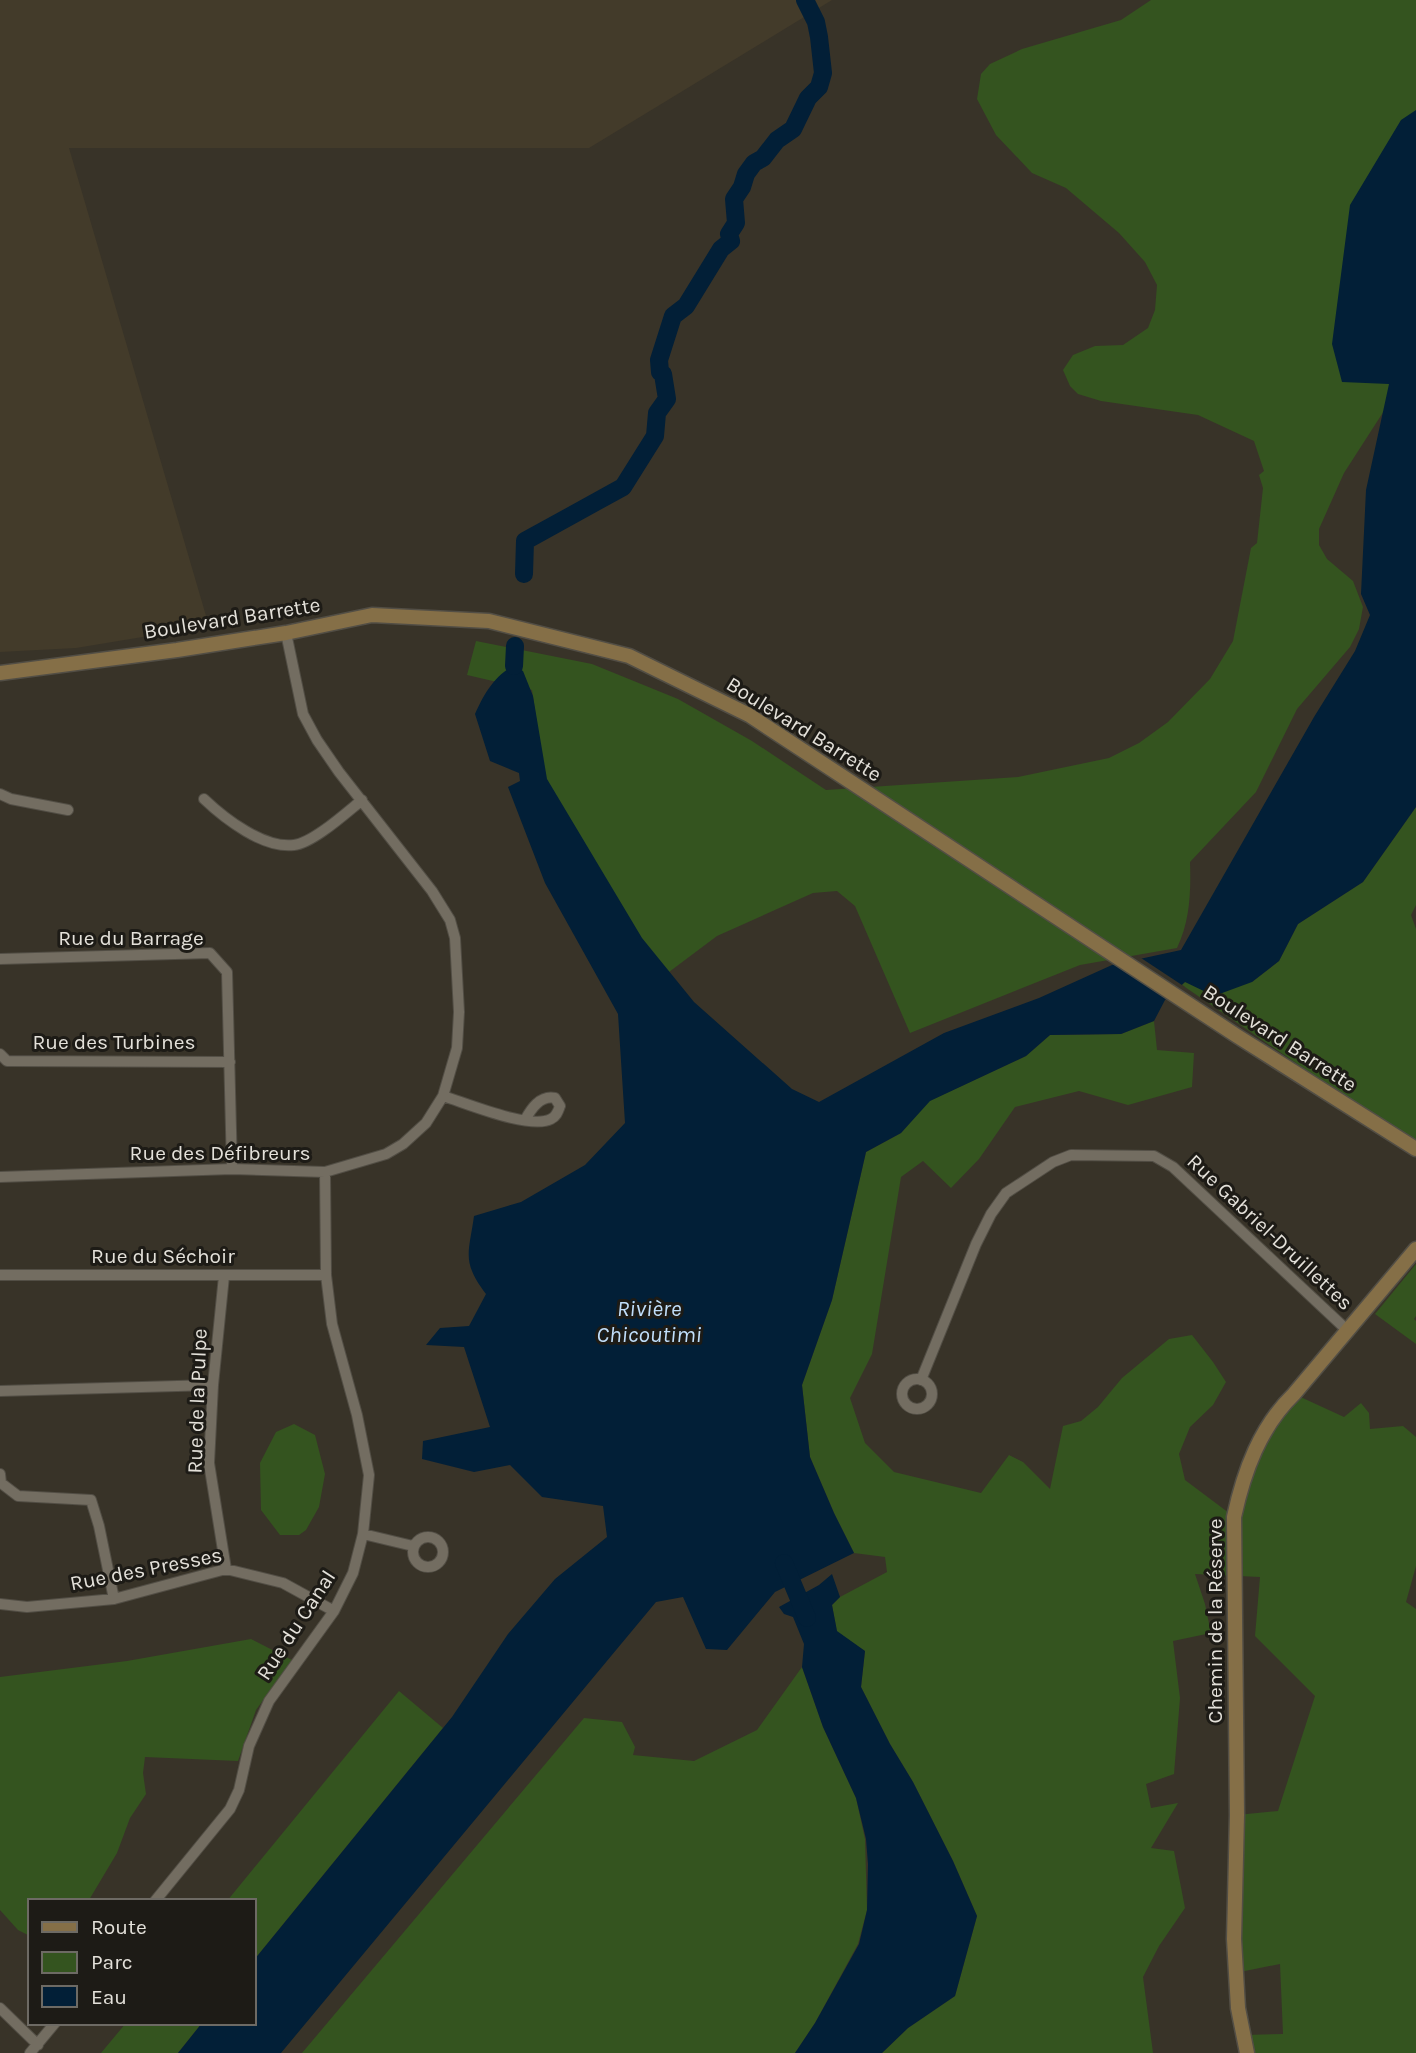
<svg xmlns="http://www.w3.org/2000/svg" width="1416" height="2053" viewBox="0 0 1416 2053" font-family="Karla,sans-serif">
<rect width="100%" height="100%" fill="#383328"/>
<path fill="#433b2a" d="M 0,0 L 832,0 L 589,148 L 69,148 L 209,626 L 76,648 L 0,652 Z"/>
<path fill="#34541f" d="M 1151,0 L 1416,0 L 1416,166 L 1391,400 L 1344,473 L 1319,529 L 1319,545 L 1327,559 L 1353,581 L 1363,607 L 1359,629 L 1350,647 L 1297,709 L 1256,792 L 1190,862 C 1191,892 1190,921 1177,948 L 1080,965 L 910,1033 L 855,906 L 837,891 L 813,893 L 717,936 L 669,972 L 637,933 L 545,778 L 532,690 L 467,675 L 476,641 L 592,664 L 678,699 L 752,741 L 826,790 L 1018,777 L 1109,758 L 1139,743 L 1168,722 L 1210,679 L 1233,641 L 1251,548 L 1257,543 L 1263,488 L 1259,475 L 1264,471 L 1254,441 L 1198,415 L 1101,401 L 1078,394 L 1070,386 L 1063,370 L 1073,355 L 1095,346 L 1123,345 L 1148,328 L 1155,310 L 1157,285 L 1145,262 L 1119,233 L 1066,188 L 1032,173 L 996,135 L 977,99 L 981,74 L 990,64 L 1022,49 L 1121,20 Z
M 1416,807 L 1416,905 L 1411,915 L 1416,929 L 1416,1141 L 1360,1107 L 1182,985 L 1185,982 L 1252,982 L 1279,961 L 1298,924 L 1363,882 Z
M 1154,1021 L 1157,1050 L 1194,1053 L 1192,1087 L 1128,1105 L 1079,1091 L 1015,1107 L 979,1159 L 951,1188 L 923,1161 L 901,1177 L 872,1354 L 850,1398 L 865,1443 L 894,1472 L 981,1493 L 1009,1455 L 1023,1462 L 1050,1489 L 1063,1426 L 1081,1421 L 1098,1407 L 1122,1378 L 1169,1339 L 1192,1335 L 1213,1362 L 1226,1382 L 1213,1405 L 1190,1427 L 1179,1454 L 1185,1480 L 1233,1516 L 1242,1481 L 1294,1394 L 1344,1417 L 1361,1403 L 1369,1413 L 1370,1429 L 1403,1426 L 1416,1437 L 1416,1566 L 1406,1602 L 1416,1609 L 1416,2053 L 1247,2053 L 1244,2035 L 1283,2034 L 1280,1964 L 1235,1973 L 1237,1815 L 1278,1811 L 1315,1696 L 1255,1636 L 1260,1577 L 1195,1574 L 1205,1604 L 1211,1633 L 1173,1641 L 1180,1698 L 1174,1774 L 1146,1784 L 1151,1808 L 1178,1803 L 1151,1848 L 1174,1851 L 1185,1908 L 1159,1946 L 1143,1977 L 1153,2053 L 882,2053 L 908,2028 L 955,1996 L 977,1916 L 953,1861 L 913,1782 L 890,1744 L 861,1687 L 865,1651 L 837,1632 L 832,1605 L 840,1597 L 887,1572 L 885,1557 L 854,1553 L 834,1513 L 810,1457 L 802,1385 L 832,1300 L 866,1152 L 901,1133 L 929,1101 L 1026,1056 L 1050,1035 L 1121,1034 Z
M 1416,1264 L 1416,1316 L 1414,1319 L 1416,1321 L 1416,1344 L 1375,1314 Z
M 294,1424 L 315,1435 L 325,1474 L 319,1507 L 306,1530 L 299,1535 L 280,1535 L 261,1510 L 260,1463 L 276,1432 Z
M 251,1639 L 292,1660 L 256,1710 L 238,1761 L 145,1757 L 143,1773 L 146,1794 L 130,1818 L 117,1853 L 89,1900 L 30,1901 L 30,1936 L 18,1930 L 0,1910 L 0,1677 L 127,1661 Z
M 802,1667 L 823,1727 L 856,1798 L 865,1839 L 867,1910 L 858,1944 L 815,2023 L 795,2053 L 302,2053 L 584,1718 L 622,1722 L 635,1747 L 633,1755 L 694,1761 L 757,1730 Z
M 399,1691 L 443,1728 L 254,1960 L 254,1901 L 227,1901 Z
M 126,2023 L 202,2023 L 178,2053 L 101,2053 Z"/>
<path fill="#021f37" d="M 1416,110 L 1416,807 L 1363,882 L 1298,924 L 1279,961 L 1252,982 L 1214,996 L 1185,982 L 1165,1000 L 1154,1021 L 1121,1034 L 1050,1035 L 1026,1056 L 930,1101 L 901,1133 L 866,1152 L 832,1300 L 802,1385 L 810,1457 L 834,1513 L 854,1553 L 775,1592 L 727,1650 L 706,1649 L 683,1597 L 656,1602 L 281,2053 L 178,2053 L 202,2023 L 254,2023 L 254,1960 L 452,1717 L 508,1634 L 555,1579 L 607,1537 L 603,1506 L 542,1497 L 510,1465 L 474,1472 L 422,1459 L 423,1441 L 490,1427 L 464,1347 L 426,1345 L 440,1328 L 469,1326 L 486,1294 C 461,1261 469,1253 474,1216 L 521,1202 L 585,1165 L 625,1123 L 618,1014 L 545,883 L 508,787 L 520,781 L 519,773 L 490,761 L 475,714 C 483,696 495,674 514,666 L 523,671 L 533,696 L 547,779 L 642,938 L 694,1002 L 792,1089 L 819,1102 L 944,1033 L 1039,998 L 1112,965 L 1181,950 L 1314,717 L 1355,651 L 1370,615 L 1361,594 L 1366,490 L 1389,384 L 1342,382 L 1332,344 L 1350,205 L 1401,120 Z
M 832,1574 L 840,1597 L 832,1605 L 837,1631 L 865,1651 L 861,1687 L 890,1744 L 913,1782 L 953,1861 L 977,1916 L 955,1996 L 908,2028 L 882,2053 L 795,2053 L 815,2023 L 859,1944 L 867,1910 L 868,1864 L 866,1839 L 856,1798 L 823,1727 L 802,1667 L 804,1644 L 793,1617 L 784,1614 L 779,1607 L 819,1585 Z"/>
<path fill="#383328" d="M 1138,956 L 1185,987 L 1170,1000 L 1112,963 Z"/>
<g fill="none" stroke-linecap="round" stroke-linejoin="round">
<path stroke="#021f37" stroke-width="18" d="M 524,574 L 525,541 L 623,487 L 655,436 L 657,413 L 667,399 L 663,374 L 660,372 L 659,360 L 673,316 L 686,306 L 721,249 L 731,241 L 729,234 L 736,223 L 734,199 L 742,187 L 746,174 L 754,163 L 763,158 L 777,140 L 793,129 L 808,98 L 819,87 L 823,73 L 819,37 L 816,22 L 805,0
M 514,666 L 515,646
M 784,1563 L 807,1618"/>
<g stroke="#524e45" stroke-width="12">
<path id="street" d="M 0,794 L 11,799 L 68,810
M 204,799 C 225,819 264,849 294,845 C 313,843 347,812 362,800
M 0,959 L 210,953 L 227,972 L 232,1169
M 0,1054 L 7,1061 L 230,1062
M 443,1096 C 466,1103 530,1130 551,1119 C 557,1116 558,1111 560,1106 L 555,1098 C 540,1095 531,1109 525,1120
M 0,1177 L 232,1169 L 325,1172 L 386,1154 L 403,1144 L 426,1123 L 443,1096 L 457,1048 L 459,1012 L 455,938 L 450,920 L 432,891 L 339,772 L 317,740 L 303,714 L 286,633
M 0,1275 L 326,1275
M 224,1276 L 213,1385 L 209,1463 L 226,1569
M902 1394a15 15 0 1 1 30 0a15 15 0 1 1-30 0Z
M 921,1380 L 976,1244 L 991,1214 L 1006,1193 L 1053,1162 L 1071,1155 L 1154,1156 L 1173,1167 L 1348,1331
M 0,1391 L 213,1385
M 0,1474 L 1,1483 L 18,1496 L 91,1500 L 99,1526 L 114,1599
M 363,1534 L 413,1546
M413 1552a15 15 0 1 1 30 0a15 15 0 1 1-30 0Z
M 0,1604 L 27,1607 L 114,1599 L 226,1569 L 283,1583 L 334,1611
M 155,1901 L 230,1809 L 239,1790 L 249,1746 L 269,1701 L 334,1611 L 353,1573 L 363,1534 L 369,1475 L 357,1415 L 332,1324 L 326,1275 L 325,1172
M 0,2008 L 38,2045
M 30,2053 L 55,2023"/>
</g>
<g stroke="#524e45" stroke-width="17">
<path id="secondary" d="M 0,673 L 177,650 L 286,633 L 372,615 L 489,621 L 629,656 L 749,715 L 1237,1036 L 1416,1149
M 1247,2053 L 1238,2008 L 1234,1939 L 1237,1815 L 1234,1517 C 1244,1471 1260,1427 1294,1394 L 1416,1249"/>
</g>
<use href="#street" stroke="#736d61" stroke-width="10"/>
<use href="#secondary" stroke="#856f47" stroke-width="14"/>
</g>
<g text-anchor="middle" stroke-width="6" stroke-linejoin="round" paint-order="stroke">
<g font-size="21" fill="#e4e1da" stroke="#1d1b16">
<text transform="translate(232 618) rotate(-9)" y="7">Boulevard Barrette</text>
<text transform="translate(804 729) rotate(32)" y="7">Boulevard Barrette</text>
<text x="131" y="945">Rue du Barrage</text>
<text transform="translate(1280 1038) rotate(33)" y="7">Boulevard Barrette</text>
<text x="114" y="1049">Rue des Turbines</text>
<text x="220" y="1160">Rue des Défibreurs</text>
<text transform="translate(1270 1232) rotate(43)" y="7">Rue Gabriel-Druillettes</text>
<text x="163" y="1263">Rue du Séchoir</text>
<text transform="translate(197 1401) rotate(-88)" y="7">Rue de la Pulpe</text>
<text transform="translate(146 1569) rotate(-11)" y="7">Rue des Presses</text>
<text transform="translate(1215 1621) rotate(-90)" y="7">Chemin de la Réserve</text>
<text transform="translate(296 1625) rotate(-57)" y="7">Rue du Canal</text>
</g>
<g font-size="23" font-style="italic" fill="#c0defa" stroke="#1d1b16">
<text x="649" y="1316">Rivière<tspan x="649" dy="26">Chicoutimi</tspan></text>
</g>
</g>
<rect x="28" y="1899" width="228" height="126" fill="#1d1b16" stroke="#6d6a64" stroke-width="2"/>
<rect x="42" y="1922" width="35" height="10" fill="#856f47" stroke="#6d6a64" stroke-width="2"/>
<text x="91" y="1934" font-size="21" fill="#e4e1da">Route</text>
<rect x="42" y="1952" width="35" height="21" fill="#34541f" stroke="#6d6a64" stroke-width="2"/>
<text x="91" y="1969" font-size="21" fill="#e4e1da">Parc</text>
<rect x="42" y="1986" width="35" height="21" fill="#021f37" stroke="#6d6a64" stroke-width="2"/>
<text x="91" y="2004" font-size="21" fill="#e4e1da">Eau</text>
</svg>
